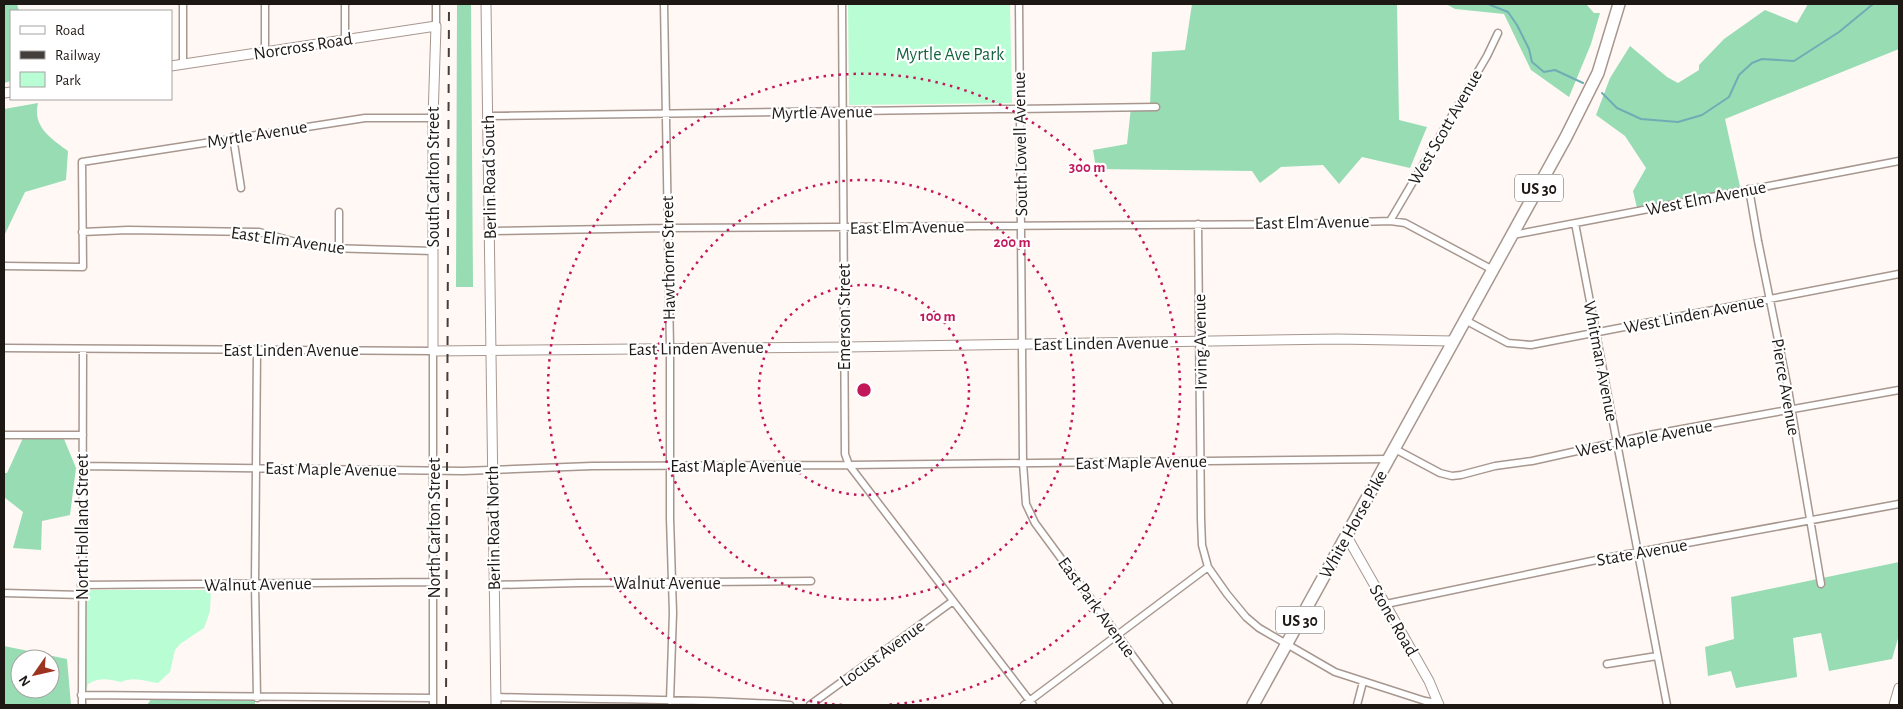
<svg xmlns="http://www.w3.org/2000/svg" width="1903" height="709" viewBox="0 0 1903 709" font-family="'Alegreya Sans',sans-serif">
<rect width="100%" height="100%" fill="#fff8f4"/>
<path fill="#b9fdd4" d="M 848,4 L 1010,4 L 1012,103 L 849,105 Z
M 87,590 L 211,590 L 210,611 L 204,628 L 180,644 L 175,650 L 170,672 L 158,683 C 146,681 133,676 121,682 C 108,679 100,677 88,684 L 86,692 L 83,692 L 84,591 Z"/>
<path fill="#98dcb4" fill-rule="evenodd" d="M 4,4 L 17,4 L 19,11 L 11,11 L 11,81 L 4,83 Z
M 457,4 L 471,4 L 473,287 L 456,287 Z
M 1192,4 L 1397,4 L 1399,120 L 1427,127 L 1410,168 L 1362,157 L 1339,184 L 1323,165 L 1281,167 L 1260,183 L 1252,171 L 1096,169 L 1093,150 L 1127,144 L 1131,107 L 1150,105 L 1152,52 L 1185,50 Z
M 1446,4 L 1586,4 L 1594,13 L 1600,13 L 1591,44 L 1569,97 L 1531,70 L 1504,14 L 1455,9 Z
M 1808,4 L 1899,4 L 1899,49 L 1725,119 L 1741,191 L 1638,212 L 1633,191 L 1646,168 L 1625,136 L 1596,115 L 1610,78 L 1630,46 L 1667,77 L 1678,83 L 1699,70 L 1699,65 L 1724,39 L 1765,10 L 1797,23 Z
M 38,103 C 32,127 52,139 68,151 L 66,180 L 25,192 L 4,236 L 4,109 Z
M 23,438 L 64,439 L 76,468 L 70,515 L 42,521 L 41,550 L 13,548 L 23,512 L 4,497 L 4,473 L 7,473 Z
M 1899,562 L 1899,635 L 1892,659 L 1829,671 L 1821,633 L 1793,638 L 1797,677 L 1736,688 L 1731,671 L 1708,676 L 1705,647 L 1734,639 L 1731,597 Z
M 4,646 L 67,659 L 71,705 L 4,705 ZM 20,659 L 50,659 L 50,689 L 20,689 Z
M 152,698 L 255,698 L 255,705 L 147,705 Z"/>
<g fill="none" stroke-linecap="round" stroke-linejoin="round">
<path stroke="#6fadb5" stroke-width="2" d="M 1488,4 L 1508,12 L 1517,25 L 1529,49 L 1532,62 L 1544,72 L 1555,70 L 1583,83
M 1602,93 L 1617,108 L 1641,119 L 1678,122 L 1702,115 L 1729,97 L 1739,75 L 1752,63 L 1762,59 L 1794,61 L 1839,32 L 1873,4"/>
<g stroke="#a7978f" stroke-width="9">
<path id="street" d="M 265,4 L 265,51
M 664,4 L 670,348 L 670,518 L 673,613 L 670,701
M 842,4 L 845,454 L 849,465 L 1033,705
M 1019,4 L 1023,463 L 1026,504 L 1035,523 L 1169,705
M 436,26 L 436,4
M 345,39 L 345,4
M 183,64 L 183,4
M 488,116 L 1156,107
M 233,137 L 241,188
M 1749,189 L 1758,241 L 1788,389 L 1821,584
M 339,212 L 339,248
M 1390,221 L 1487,56 L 1498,33
M 1575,223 L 1667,705
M 1198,224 L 1201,519 L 1202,545 L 1208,567 L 1227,594 L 1246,617 L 1259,628 L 1335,672 L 1425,701 L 1438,703
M 490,231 L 667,228 L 1294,224 L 1390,221 L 1405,223 L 1493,270
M 82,232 L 128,230 L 259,232 L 307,245 L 327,248 L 433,251
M 1513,235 L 1899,161
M 4,266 L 83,267 L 82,162 L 365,118 L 433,118
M 1465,320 L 1508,343 L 1531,345 L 1899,274
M 4,348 L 433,351 L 433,705
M 4,435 L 83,435
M 1395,449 L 1440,473 L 1452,476 L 1461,475 L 1495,466 L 1532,461 L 1649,435 L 1899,390
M 83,466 L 463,471 L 592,466 L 849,465 L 1389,459
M 81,585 L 434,582
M 494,585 L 578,583 L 811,581
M 4,593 L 82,595
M 1386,604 L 1606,558 L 1899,504
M 1607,664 L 1657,656
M 81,695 L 433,698
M 496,697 C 594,700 692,698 790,705
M 257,698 L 255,584 L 257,350
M 82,705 L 83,349
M 810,705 L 953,601
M 1024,705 L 1208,567
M 1357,705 L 1363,682"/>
</g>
<g stroke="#a7978f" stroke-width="11">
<path id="secondary" d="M 486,4 L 496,705
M 171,66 L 436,26 L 433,118 L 433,351 L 845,347 L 1337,339 L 1453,341
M 4,93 L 11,92
M 1346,535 L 1429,681 L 1439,705
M 1894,705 L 1899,688"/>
</g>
<g stroke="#a7978f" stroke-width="14">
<path id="highway" d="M 1253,705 L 1566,137 L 1598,73 L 1619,4"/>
</g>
<use href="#street" stroke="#fff" stroke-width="6"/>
<use href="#secondary" stroke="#fff" stroke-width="9"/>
<use href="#highway" stroke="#fff" stroke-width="11"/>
<path stroke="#453f3c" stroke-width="2" stroke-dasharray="9 9" stroke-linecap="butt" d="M 446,705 L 449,4"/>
</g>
<g fill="none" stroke="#c2185b" stroke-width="2.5" stroke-dasharray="2.5 5">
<circle cx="864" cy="390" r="105"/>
<circle cx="864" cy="390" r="210"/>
<path d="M842 705A316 316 0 1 1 886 705"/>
</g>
<g text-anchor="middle" stroke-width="4.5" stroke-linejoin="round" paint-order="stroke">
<g fill="#fff" stroke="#625d5b" stroke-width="1">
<rect x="1515" y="174.5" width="48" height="27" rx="4"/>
<rect x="1276" y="606.5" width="48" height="27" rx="4"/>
</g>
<g font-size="16" font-weight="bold" fill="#1e1815">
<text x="1539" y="194">US 30</text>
<text x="1300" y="626">US 30</text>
</g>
<g font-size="18" fill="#1e1815" stroke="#fff">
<text transform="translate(303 46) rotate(-9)" y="6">Norcross Road</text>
<text transform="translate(822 112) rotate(-1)" y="6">Myrtle Avenue</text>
<text transform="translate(1445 127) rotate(-60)" y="6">West Scott Avenue</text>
<text transform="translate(257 134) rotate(-9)" y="6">Myrtle Avenue</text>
<text transform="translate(1020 144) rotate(-91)" y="6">South Lowell Avenue</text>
<text transform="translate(433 177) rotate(-90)" y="6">South Carlton Street</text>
<text transform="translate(489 177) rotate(-91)" y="6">Berlin Road South</text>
<text transform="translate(1706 198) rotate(-11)" y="6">West Elm Avenue</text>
<text transform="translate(1312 222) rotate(-1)" y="6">East Elm Avenue</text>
<text transform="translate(907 227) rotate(-1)" y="6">East Elm Avenue</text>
<text transform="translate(288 240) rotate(8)" y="6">East Elm Avenue</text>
<text transform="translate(668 258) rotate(-91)" y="6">Hawthorne Street</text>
<text transform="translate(1694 314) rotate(-11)" y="6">West Linden Avenue</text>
<text transform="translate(844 317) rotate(-90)" y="6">Emerson Street</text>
<text transform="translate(1200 342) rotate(-91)" y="6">Irving Avenue</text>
<text transform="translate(1101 343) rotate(-1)" y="6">East Linden Avenue</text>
<text transform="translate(696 348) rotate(-1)" y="6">East Linden Avenue</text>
<text x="291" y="356">East Linden Avenue</text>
<text transform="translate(1601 361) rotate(79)" y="6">Whitman Avenue</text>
<text transform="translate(1786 387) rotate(80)" y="6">Pierce Avenue</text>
<text transform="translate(1644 438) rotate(-11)" y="6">West Maple Avenue</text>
<text transform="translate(1141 462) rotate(-1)" y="6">East Maple Avenue</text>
<text x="736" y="472">East Maple Avenue</text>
<text transform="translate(331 469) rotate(1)" y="6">East Maple Avenue</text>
<text transform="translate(1353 524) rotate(-61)" y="6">White Horse Pike</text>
<text transform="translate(82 527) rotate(-90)" y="6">North Holland Street</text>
<text transform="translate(434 528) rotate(-90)" y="6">North Carlton Street</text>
<text transform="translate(493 528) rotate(-91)" y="6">Berlin Road North</text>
<text transform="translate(1642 552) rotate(-10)" y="6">State Avenue</text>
<text x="667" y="589">Walnut Avenue</text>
<text transform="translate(258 584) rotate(-1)" y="6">Walnut Avenue</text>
<text transform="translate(1097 607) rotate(54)" y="6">East Park Avenue</text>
<text transform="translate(1394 620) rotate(60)" y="6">Stone Road</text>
<text transform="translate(882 653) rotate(-36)" y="6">Locust Avenue</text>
</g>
<g font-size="18" fill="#15633f" stroke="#fff">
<text x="950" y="60">Myrtle Ave Park</text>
</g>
</g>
<circle cx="864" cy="390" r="8" fill="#c2185b" stroke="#fff" stroke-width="2.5"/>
<g font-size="15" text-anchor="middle" font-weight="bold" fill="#c2185b" stroke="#fff" stroke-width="4.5" stroke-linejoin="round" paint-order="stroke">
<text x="1087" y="172">300 m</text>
<text x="1012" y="247">200 m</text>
<text x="938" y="321">100 m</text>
</g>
<rect width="1903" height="709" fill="none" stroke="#1e1815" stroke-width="10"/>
<rect x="10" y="10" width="162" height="90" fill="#ffffff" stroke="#a5a3a1"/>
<rect x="20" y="26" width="25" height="8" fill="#ffffff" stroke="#a5a3a1"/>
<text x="55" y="35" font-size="15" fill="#1e1815">Road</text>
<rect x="20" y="51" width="25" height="8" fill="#453f3c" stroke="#a5a3a1"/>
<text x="55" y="60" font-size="15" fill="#1e1815">Railway</text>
<rect x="20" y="72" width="25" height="15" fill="#b9fdd4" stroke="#a5a3a1"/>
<text x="55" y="85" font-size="15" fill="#1e1815">Park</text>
<g transform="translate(35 674) rotate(236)"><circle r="24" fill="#ffffff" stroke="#a5a3a1"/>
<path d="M0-4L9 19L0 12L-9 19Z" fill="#9d3420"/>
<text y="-8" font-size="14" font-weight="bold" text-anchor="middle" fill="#1e1815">N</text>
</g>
</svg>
